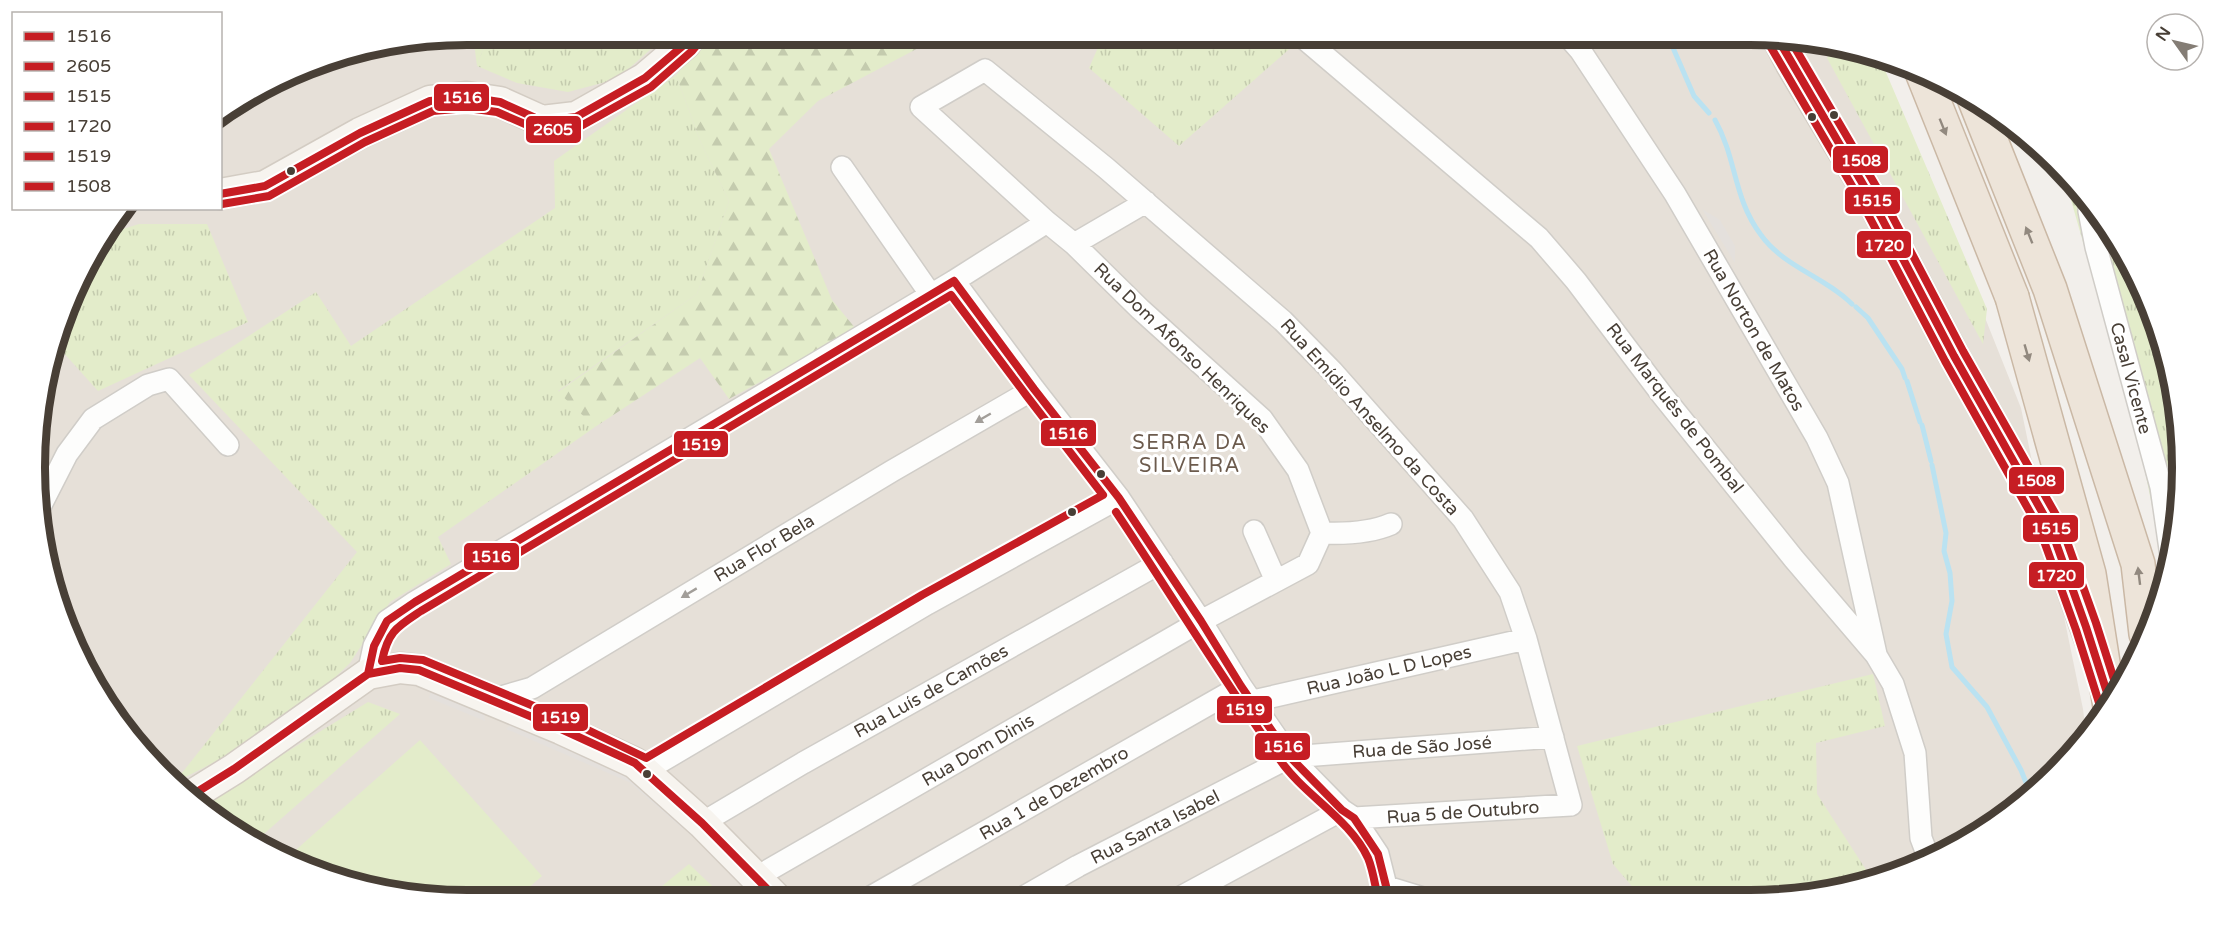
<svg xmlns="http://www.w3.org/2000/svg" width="2217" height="935" viewBox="0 0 2217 935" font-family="'Varela Round',sans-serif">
<defs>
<pattern id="grass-tufts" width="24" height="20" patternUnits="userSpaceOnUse" patternTransform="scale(1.5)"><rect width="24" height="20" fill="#e3ecca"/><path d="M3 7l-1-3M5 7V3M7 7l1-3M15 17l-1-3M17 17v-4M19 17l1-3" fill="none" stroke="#c4cbae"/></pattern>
<pattern id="forest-firs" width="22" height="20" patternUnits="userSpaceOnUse" patternTransform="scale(1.5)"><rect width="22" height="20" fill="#e3ecca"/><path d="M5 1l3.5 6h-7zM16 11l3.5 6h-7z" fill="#c4cbae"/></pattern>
</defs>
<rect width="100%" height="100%" fill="#f2efeb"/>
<path fill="#e6e0d8" d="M 468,34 L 1749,35 L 1873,55 L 1923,162 L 2021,408 L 2083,709 L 2086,734 L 2035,793 L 1916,867 L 1806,897 L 468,900 L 329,878 L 204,811 L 142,753 L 93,684 L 43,552 L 38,411 L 57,329 L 92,251 L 127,209 L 220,208 L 221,114 L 251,92 L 328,58 Z"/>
<path fill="url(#grass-tufts)" d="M 1104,34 L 1282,35 L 1294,45 L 1179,146 L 1089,68 Z
M 488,35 L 667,35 L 617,79 L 568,92 L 517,83 L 477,66 Z
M 1834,48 L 1879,56 L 1987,309 L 1983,344 L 1827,58 Z
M 676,75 L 701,143 L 729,201 L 697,294 L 558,391 L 595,427 L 438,537 L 451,564 L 390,602 L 350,663 L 286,725 L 174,783 L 357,552 L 189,375 L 316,292 L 351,346 L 555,208 L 554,161 Z
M 2063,172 L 2093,204 L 2138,276 L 2168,355 L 2182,439 L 2179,524 L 2176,536 L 2157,530 L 2136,428 Z
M 139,224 L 207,224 L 248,322 L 98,391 L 62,351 L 50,361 L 57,329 L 92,251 L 107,234 Z
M 1873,674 L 1885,726 L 1816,743 L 1817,794 L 1872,879 L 1806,897 L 1641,897 L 1613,864 L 1577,746 Z
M 368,702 L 400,714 L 257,840 L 199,806 Z
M 689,864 L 727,900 L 645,900 Z"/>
<path fill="url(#forest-firs)" d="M 473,35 L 488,35 L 477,66 Z
M 712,35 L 943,35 L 818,101 L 769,149 L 832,300 L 856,329 L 729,399 L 700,358 L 595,427 L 558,392 L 697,294 L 729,201 L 701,143 L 676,75 Z"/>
<path fill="#e3ecca" d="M 420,740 L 542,876 L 515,900 L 468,900 L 329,878 L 289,856 Z"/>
<path fill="#e4e0dc" d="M 1702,209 L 1720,220 L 1735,246 L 1735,263 Z
M 433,684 L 483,705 L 485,721 L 429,698 Z
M 517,719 L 619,763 L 691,822 L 683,829 L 629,782 L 506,729 Z"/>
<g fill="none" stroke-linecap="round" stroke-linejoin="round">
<path stroke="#bae2f1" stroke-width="5" d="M 1667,34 L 1694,96 L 1709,113
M 1715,120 C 1737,159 1733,198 1761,235 C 1784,267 1825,277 1852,304
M 1856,307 L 1868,318 L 1902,369 L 1905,378
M 1907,381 L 1920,422
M 1922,425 L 1931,461
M 1932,465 L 1946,533 L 1944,551 L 1950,573 L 1952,601 L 1946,634 L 1952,667 L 1987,707 L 2021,770 L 2031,795"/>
<g stroke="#d0cdc8" stroke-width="24">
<path id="street" d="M 1299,34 L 1539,238 L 1576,281 L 1663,396 L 1794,559 L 1876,655 L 1893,684 L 1915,753 L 1921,838 L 1929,859
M 1566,34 L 1580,50 L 1675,194 L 1817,438 L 1838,483 L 1876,654
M 842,167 L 931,295
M 2090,200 L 2089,211 L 2096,247 L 2161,487 L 2171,556
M 1074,244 L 1146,202
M 954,281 L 1034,389 L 1119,498 L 1201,621 L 1241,686 L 1290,757 L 1342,810 L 1354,818 L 1378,854 L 1389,898
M 41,505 L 67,454 L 93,419 L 148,385 L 169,379 L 228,445
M 1254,531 L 1276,581
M 1322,533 C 1345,534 1370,533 1391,524
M 368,674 L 374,646 L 387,621 L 415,602 L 954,281 L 1047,222
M 491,700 L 532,688 L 892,471 L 1034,389
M 1253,701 L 1526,639
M 645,771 L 927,604 L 1119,498
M 702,823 L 803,763 L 1162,562
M 755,878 L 1201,621 L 1308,564 L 1322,533 L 1298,470 L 1262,419 L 1140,309 L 1074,244 L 1047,222 L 921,107 L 985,70 L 1106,168 L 1283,321 L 1332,371 L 1463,519 L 1510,592 L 1526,639 L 1571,805 L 1354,818
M 1387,887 L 1423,898
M 867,899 L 1241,686
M 1020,899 L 1078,866 L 1290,757 L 1553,737
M 1177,899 L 1342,810"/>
</g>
<g stroke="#d3ccc3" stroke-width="33">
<path id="secondary" d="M 1778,39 L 1791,64 L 1871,198 L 1954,356 L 2050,526 L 2090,640
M 220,194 L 265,186 L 360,133 L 430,101 L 467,97 L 500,102 L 542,121 L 576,117 L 645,78 L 685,44 L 692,34
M 189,797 L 234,769 L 368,674 L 400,668 L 419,670 L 561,729 L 635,763 L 702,823 L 778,900"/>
</g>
<g stroke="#cab8a5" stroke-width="36">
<path id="highway" d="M 1922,72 L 2012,297
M 1974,98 L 2050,289 L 2138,564 L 2146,634"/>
</g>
<use href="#street" stroke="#fdfdfc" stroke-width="21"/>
<use href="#secondary" stroke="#f7f4ef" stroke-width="30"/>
<use href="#highway" stroke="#ede4d9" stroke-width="33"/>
<g stroke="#cab8a5" stroke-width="36" stroke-linecap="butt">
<path id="highway-bridge" d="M 2012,297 L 2089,574 L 2110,707"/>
</g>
<use href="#highway-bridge" stroke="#ede4d9" stroke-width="33"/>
<g stroke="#fff" stroke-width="12">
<path id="bus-1" d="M 220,194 L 265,186 L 360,133 L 430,101 L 467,97 L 500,102 L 542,121 L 576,117 L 645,78 L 685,44 L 692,34
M 954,281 L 1034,389 L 1119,498 L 1201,621 L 1241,686 L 1290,757 L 1342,810 L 1354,818 L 1378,854 L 1389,898
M 368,674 L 374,646 L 387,621 L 415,602 L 954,281
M 189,797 L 234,769 L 368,674 L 400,668 L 419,670 L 561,729 L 635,763 L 702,823 L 778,900"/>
</g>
<g stroke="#fff" stroke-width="12">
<path id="bus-2" d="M 222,204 L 269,196 L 365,142 L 433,111 L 467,108 L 497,112 L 541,131 L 579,127 L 651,87 L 692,51 L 701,40"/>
</g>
<g stroke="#fff" stroke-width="12">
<path id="bus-3" d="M 1778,39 L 1871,198 L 1954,356 L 2050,526 L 2086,627 L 2111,705"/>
</g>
<g stroke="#fff" stroke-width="12">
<path id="bus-4" d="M 1769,44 L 1862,203 L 1945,361 L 2040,530 L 2076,630 L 2101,709"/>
</g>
<g stroke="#fff" stroke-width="12">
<path id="bus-5" d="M 951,295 L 1026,395 L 1103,495 L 922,595 L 646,758 L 565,719 L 423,660 L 400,658 L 382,661 C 388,631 397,627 421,611 Z
M 1116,512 C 1171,594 1222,679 1280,760 C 1304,795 1350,819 1368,858 C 1373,870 1375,885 1378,898"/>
</g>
<g stroke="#fff" stroke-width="12">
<path id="bus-6" d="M 1791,41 L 1880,193 L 1963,351 L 2060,522 L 2096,623 L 2118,692"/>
</g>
<use href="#bus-1" stroke="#c61d23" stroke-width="8"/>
<use href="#bus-2" stroke="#c61d23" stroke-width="8"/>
<use href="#bus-3" stroke="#c61d23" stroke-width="8"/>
<use href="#bus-4" stroke="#c61d23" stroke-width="8"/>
<use href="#bus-5" stroke="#c61d23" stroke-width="8"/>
<use href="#bus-6" stroke="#c61d23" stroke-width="8"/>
</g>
<defs><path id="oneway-solid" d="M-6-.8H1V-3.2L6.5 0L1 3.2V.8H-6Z" transform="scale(1.5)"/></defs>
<g fill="#92897f">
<use href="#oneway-solid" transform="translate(1943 127) rotate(68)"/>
<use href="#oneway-solid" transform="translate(2029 235) rotate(-112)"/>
<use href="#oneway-solid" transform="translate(2027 353) rotate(74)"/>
<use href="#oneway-solid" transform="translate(2139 576) rotate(-97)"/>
</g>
<g fill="#a29e99">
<use href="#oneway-solid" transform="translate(983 418) rotate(150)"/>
<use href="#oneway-solid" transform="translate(689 593) rotate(149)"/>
</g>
<g fill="#483f36" stroke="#fff" stroke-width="2">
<circle cx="1834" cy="115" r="5"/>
<circle cx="1812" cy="117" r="5"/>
<circle cx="291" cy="171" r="5"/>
<circle cx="1101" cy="474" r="5"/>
<circle cx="1072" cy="512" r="5"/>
<circle cx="647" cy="774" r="5"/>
</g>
<g text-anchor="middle" stroke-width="6" stroke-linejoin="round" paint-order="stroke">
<g font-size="18" fill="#483f36" stroke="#fff">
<text transform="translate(1754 330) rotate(60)" y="6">Rua Norton de Matos</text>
<text transform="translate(1182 348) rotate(44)" y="6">Rua Dom Afonso Henriques</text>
<text transform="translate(2131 378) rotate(75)" y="6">Casal Vicente</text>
<text transform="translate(1675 408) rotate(52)" y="6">Rua Marquês de Pombal</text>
<text transform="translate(1370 417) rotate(48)" y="6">Rua Emídio Anselmo da Costa</text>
<text transform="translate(764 548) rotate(-31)" y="6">Rua Flor Bela</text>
<text transform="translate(1389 670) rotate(-13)" y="6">Rua João L D Lopes</text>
<text transform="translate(931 691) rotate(-29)" y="6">Rua Luís de Camões</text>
<text transform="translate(1422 747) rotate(-4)" y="6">Rua de São José</text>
<text transform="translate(978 750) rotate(-30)" y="6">Rua Dom Dinis</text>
<text transform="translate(1054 793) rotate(-30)" y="6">Rua 1 de Dezembro</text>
<text transform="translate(1463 812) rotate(-4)" y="6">Rua 5 de Outubro</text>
<text transform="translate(1155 827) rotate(-27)" y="6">Rua Santa Isabel</text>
</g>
<g font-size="20" letter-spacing="1.5" fill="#6c5b4d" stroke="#fff">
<text x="1190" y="449">SERRA DA<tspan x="1190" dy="23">SILVEIRA</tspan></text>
</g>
</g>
<path d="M0 0H2217V935H0ZM467 45H1750A422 422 0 0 1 2172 467V468A422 422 0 0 1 1750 890H467A422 422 0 0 1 45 468V467A422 422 0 0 1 467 45Z" fill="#fff" fill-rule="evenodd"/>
<path fill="none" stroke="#483f36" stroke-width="8" d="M467 45H1750A422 422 0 0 1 2172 467V468A422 422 0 0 1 1750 890H467A422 422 0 0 1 45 468V467A422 422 0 0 1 467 45Z"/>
<g stroke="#fff" stroke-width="2">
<rect x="433" y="83" width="57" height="29" rx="6" fill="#c61d23"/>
<rect x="525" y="115" width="57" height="29" rx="6" fill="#c61d23"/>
<rect x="1832" y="145" width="57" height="29" rx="6" fill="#c61d23"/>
<rect x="1844" y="186" width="57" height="29" rx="6" fill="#c61d23"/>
<rect x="1856" y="230" width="56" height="29" rx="6" fill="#c61d23"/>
<rect x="1040" y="419" width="57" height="28" rx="6" fill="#c61d23"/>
<rect x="673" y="430" width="56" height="28" rx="6" fill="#c61d23"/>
<rect x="2008" y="466" width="57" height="29" rx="6" fill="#c61d23"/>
<rect x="2022" y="514" width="57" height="29" rx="6" fill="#c61d23"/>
<rect x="463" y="542" width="57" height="29" rx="6" fill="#c61d23"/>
<rect x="2028" y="561" width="57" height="28" rx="6" fill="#c61d23"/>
<rect x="1216" y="695" width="57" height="29" rx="6" fill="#c61d23"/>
<rect x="532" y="703" width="57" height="29" rx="6" fill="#c61d23"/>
<rect x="1254" y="732" width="57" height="29" rx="6" fill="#c61d23"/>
</g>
<g font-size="16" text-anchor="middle" font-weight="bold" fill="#fff">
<text x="462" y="103">1516</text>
<text x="553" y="135">2605</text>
<text x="1861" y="166">1508</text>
<text x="1872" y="206">1515</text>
<text x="1884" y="251">1720</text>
<text x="1068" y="439">1516</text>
<text x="701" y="450">1519</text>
<text x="2036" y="486">1508</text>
<text x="2051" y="534">1515</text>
<text x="491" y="562">1516</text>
<text x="2056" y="581">1720</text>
<text x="1245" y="715">1519</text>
<text x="560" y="723">1519</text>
<text x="1283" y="752">1516</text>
</g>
<rect x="12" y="12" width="210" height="198" fill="#ffffff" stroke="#b6b2af" stroke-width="1.5"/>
<rect x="24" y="32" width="30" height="9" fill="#c61d23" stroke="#b6b2af" stroke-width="1.5"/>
<text x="66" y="42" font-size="18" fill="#483f36">1516</text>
<rect x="24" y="62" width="30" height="9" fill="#c61d23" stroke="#b6b2af" stroke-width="1.5"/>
<text x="66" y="72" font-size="18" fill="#483f36">2605</text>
<rect x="24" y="92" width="30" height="9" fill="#c61d23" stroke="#b6b2af" stroke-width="1.5"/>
<text x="66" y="102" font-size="18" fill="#483f36">1515</text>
<rect x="24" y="122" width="30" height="9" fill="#c61d23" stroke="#b6b2af" stroke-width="1.5"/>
<text x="66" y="132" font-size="18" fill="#483f36">1720</text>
<rect x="24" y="152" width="30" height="9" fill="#c61d23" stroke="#b6b2af" stroke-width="1.5"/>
<text x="66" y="162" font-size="18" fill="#483f36">1519</text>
<rect x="24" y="182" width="30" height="9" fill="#c61d23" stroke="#b6b2af" stroke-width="1.5"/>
<text x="66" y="192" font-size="18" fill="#483f36">1508</text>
<g transform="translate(2175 42) rotate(304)"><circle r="28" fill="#ffffff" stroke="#b6b2af" stroke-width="1.5"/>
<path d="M0-4.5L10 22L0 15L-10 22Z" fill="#847d75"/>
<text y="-9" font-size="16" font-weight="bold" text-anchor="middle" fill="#483f36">N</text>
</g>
</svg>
